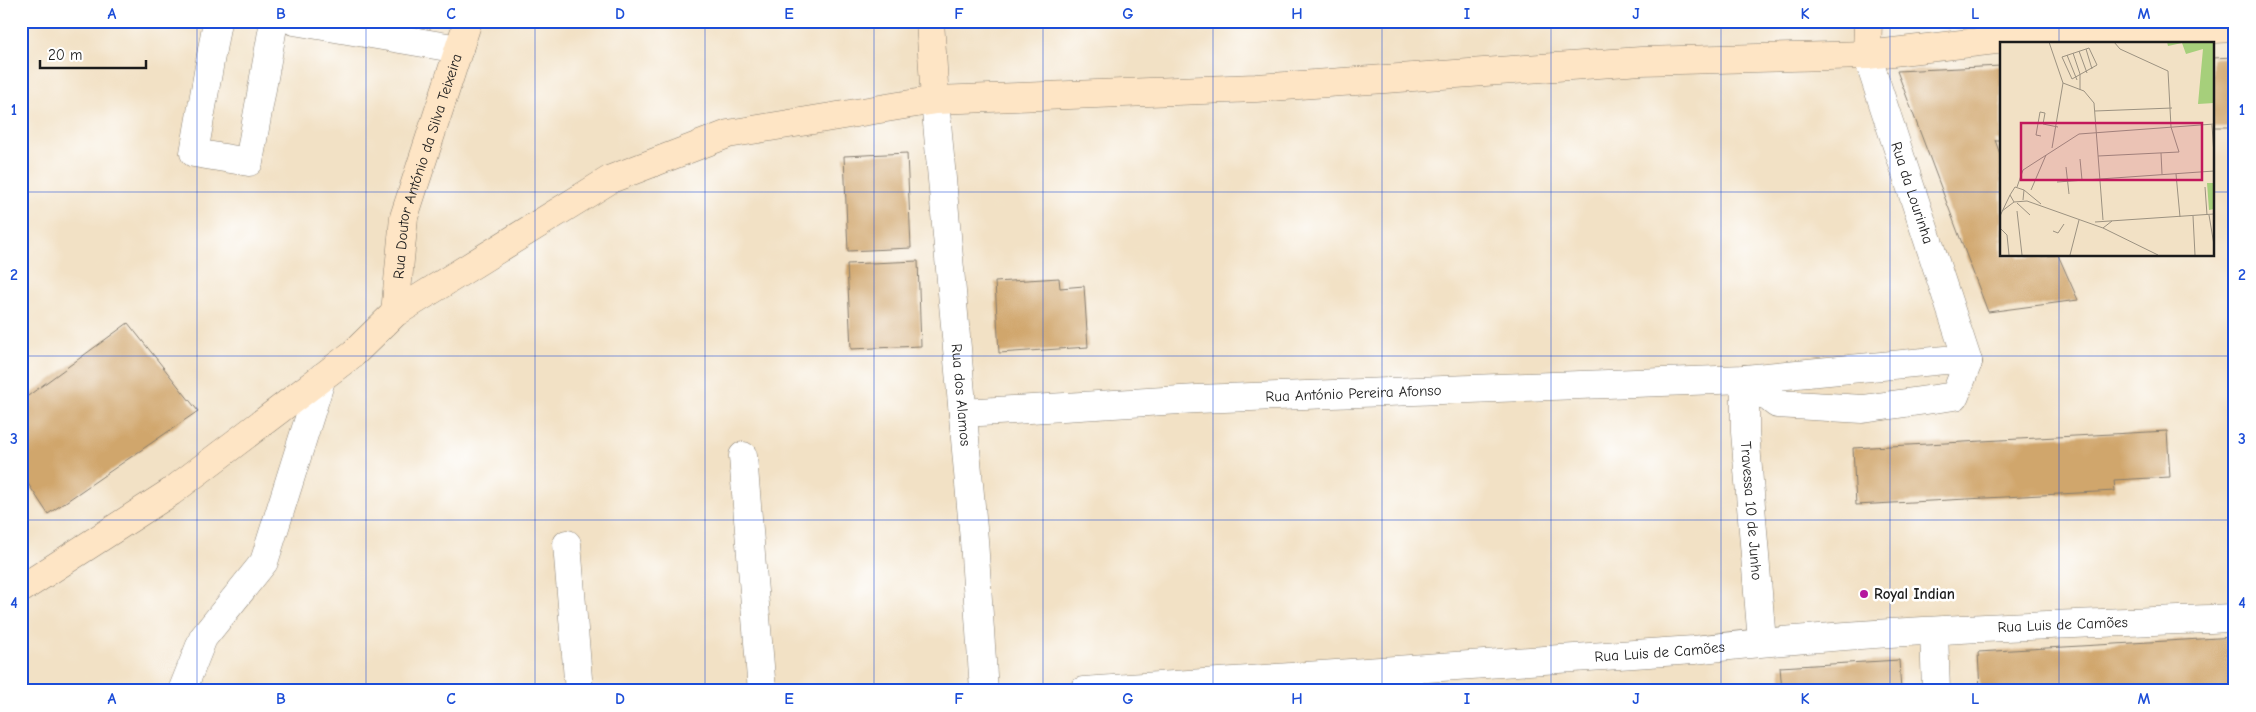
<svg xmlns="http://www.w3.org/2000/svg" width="2256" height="712" viewBox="0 0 2256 712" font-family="'Comic Neue',sans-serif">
<rect width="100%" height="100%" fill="#fff"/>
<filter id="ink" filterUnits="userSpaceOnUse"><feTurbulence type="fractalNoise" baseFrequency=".02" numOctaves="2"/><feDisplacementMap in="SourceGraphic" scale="10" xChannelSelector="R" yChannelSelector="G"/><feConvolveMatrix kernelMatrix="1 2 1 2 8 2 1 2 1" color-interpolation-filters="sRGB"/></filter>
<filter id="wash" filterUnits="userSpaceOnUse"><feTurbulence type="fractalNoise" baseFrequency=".0096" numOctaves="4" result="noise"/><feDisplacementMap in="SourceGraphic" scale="20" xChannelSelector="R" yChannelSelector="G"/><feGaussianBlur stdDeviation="1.12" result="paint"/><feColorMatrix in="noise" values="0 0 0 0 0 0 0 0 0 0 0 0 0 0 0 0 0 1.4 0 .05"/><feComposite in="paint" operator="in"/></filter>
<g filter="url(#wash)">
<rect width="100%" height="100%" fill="#f2e1c5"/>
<g id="blocks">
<path fill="#d0a66c" d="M 2235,57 L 2235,127 L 2212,127 L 2212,58 Z
M 2001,66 L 2001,140 L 1995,140 L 2001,157 L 2001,255 L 2018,255 L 2019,258 L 2058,255 L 2078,300 L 1988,312 L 1897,71 Z
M 907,153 L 911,248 L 848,251 L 844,156 Z
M 918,261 L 921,346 L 851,349 L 847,264 Z
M 1059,278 L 1060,288 L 1084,286 L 1088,347 L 999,353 L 995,282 Z
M 128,323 L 198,411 L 48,514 L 21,473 L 21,401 Z
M 2167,431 L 2170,477 L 2114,480 L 2115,491 L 1856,505 L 1853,448 Z
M 2235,637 L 2235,691 L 1980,691 L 1978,652 Z
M 1899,660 L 1901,691 L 1782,691 L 1780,667 Z"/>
</g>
</g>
<g filter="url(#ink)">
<use href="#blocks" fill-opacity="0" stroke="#877e70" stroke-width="1"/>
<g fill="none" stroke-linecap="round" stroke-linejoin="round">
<g stroke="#877e70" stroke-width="29">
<g id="street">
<path d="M 217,21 L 194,153 L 249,162 L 274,21"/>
<path d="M 294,21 L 459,49"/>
<path id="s1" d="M 1867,55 L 1968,362"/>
<path id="s2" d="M 935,100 L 974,540 L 984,691"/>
<path id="s3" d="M 1745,379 L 1745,432 L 1762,642"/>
<path d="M 1745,379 L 1777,404 L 1863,409 L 1955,396 L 1968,362"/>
<path id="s4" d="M 963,413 L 1197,399 L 1745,379 L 1945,360 L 1968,362"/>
<path d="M 743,456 L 762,691"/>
<path d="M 567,544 L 579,691"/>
<path d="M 1934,631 L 1936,691"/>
<path d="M 182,691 L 203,638 L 264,562 L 322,377"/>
<path id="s5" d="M 1083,691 L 1694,650 C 1874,629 2055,625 2235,618"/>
</g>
</g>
<g stroke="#877e70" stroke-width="29">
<g id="secondary">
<path d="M 930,21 L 935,100"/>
<path d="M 1867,55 L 1868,21"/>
<path id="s6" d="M 395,313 L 404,217 L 468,21"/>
<path d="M 21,589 L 171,492 L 354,353 L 395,313 L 611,179 L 728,134 L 935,100 L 1256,88 L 1641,61 L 1867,55 L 1996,40 L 2235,28"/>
</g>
</g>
<use href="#street" stroke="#fff" stroke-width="28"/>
<use href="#secondary" stroke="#fee5c5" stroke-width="28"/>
</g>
</g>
<path fill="none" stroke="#1d4ed8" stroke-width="1" stroke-opacity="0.55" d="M 197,21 L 197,691M 366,21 L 366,691M 535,21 L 535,691M 705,21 L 705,691M 874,21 L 874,691M 1043,21 L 1043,691M 1213,21 L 1213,691M 1382,21 L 1382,691M 1551,21 L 1551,691M 1721,21 L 1721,691M 1890,21 L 1890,691M 2059,21 L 2059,44M 21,192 L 2001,192M 2212,192 L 2235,192M 2059,255 L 2059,691M 21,356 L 2235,356M 21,520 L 2235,520"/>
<circle fill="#b5179e" stroke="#fff" stroke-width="2" cx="1864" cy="594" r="5"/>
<g text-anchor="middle" stroke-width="5" stroke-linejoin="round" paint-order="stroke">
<g font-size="15" fill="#1c1c1c" stroke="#fff">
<text dy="5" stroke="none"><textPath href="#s6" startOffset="151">Rua Doutor António da Silva Teixeira</textPath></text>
<text dy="5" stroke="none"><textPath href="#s1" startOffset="145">Rua da Lourinha</textPath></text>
<text dy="5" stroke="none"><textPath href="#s4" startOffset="391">Rua António Pereira Afonso</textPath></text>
<text dy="5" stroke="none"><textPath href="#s2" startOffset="296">Rua dos Alamos</textPath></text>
<text dy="5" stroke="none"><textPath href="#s3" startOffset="132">Travessa 10 de Junho</textPath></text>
<text dy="5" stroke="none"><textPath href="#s5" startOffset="982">Rua Luis de Camões</textPath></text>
<text dy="5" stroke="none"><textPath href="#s5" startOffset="578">Rua Luis de Camões</textPath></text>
</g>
<g font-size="15" font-weight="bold" fill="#1c1c1c" stroke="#fff" text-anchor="start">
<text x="1874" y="599">Royal Indian</text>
</g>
</g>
<g transform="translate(2000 42)">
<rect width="214" height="214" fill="#f2e1c5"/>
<path d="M 167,0 L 214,0 L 214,61 L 198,62 L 203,7 L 186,12 L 182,1 L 168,4 ZM 207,141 L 214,141 L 214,167 L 209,168 Z" fill="#a6cf7b"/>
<path fill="none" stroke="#9c9281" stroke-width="1" d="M 49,0 L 63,41 L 84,49 L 94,61 L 103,178M 114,0 L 120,7 L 168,29 L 171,85 L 179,110M 89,6 L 97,23 L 72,37 L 62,15 ZM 86,7 L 92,27M 79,9 L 87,31M 73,11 L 80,32 L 80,48M 67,13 L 77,38M 95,69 L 172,66M 212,83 L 214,113M 41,94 L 36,93 L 40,70 L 45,71 L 43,82 L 58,85M 52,106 L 63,41M 161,111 L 162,132M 98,114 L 179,110M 80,117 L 82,138M 66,125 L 69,152M 176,132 L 180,175M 57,140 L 214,129M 17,145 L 23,128 L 79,92 L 214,82M 205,145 L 207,173M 24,148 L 41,162M 31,148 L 46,113M 14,160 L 10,153 L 15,145 L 24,148 L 23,158M 17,161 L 30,173M 2,169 L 14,160 L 27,159 L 103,186 L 112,179M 17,169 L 22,213M 209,173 L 214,203M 0,174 L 10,153M 193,174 L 195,213M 95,180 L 214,172M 0,186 L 7,193 L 9,213M 103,186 L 158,213M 53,189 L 58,191 L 64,182M 70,213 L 79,178"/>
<path fill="#c2185b" fill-opacity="0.15" stroke="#c2185b" stroke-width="2.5" d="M 21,81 L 202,81 L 202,138 L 21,138 Z"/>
<rect width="214" height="214" fill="none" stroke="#1c1c1c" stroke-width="2.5"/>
</g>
<rect width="2256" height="712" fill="none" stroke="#fff" stroke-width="55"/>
<path d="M40 60v8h106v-8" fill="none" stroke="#1c1c1c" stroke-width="2.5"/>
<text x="48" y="60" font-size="15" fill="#1c1c1c" stroke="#ffffff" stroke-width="4" paint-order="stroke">20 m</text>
<rect x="28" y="28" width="2200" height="656" fill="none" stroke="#1d4ed8" stroke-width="2"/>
<g font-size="16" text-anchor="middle" font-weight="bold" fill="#1d4ed8">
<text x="112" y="19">A</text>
<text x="281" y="19">B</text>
<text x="451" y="19">C</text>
<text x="620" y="19">D</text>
<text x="789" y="19">E</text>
<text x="959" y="19">F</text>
<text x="1128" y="19">G</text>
<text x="1297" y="19">H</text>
<text x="1467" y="19">I</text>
<text x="1636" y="19">J</text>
<text x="1805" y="19">K</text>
<text x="1975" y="19">L</text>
<text x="2144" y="19">M</text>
<text x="14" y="115">1</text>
<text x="2242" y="115">1</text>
<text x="14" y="280">2</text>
<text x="2242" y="280">2</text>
<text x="14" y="444">3</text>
<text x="2242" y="444">3</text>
<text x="14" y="608">4</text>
<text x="2242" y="608">4</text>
<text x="112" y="704">A</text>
<text x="281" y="704">B</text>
<text x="451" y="704">C</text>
<text x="620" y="704">D</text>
<text x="789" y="704">E</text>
<text x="959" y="704">F</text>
<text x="1128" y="704">G</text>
<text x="1297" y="704">H</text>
<text x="1467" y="704">I</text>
<text x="1636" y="704">J</text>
<text x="1805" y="704">K</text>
<text x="1975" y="704">L</text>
<text x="2144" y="704">M</text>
</g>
</svg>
